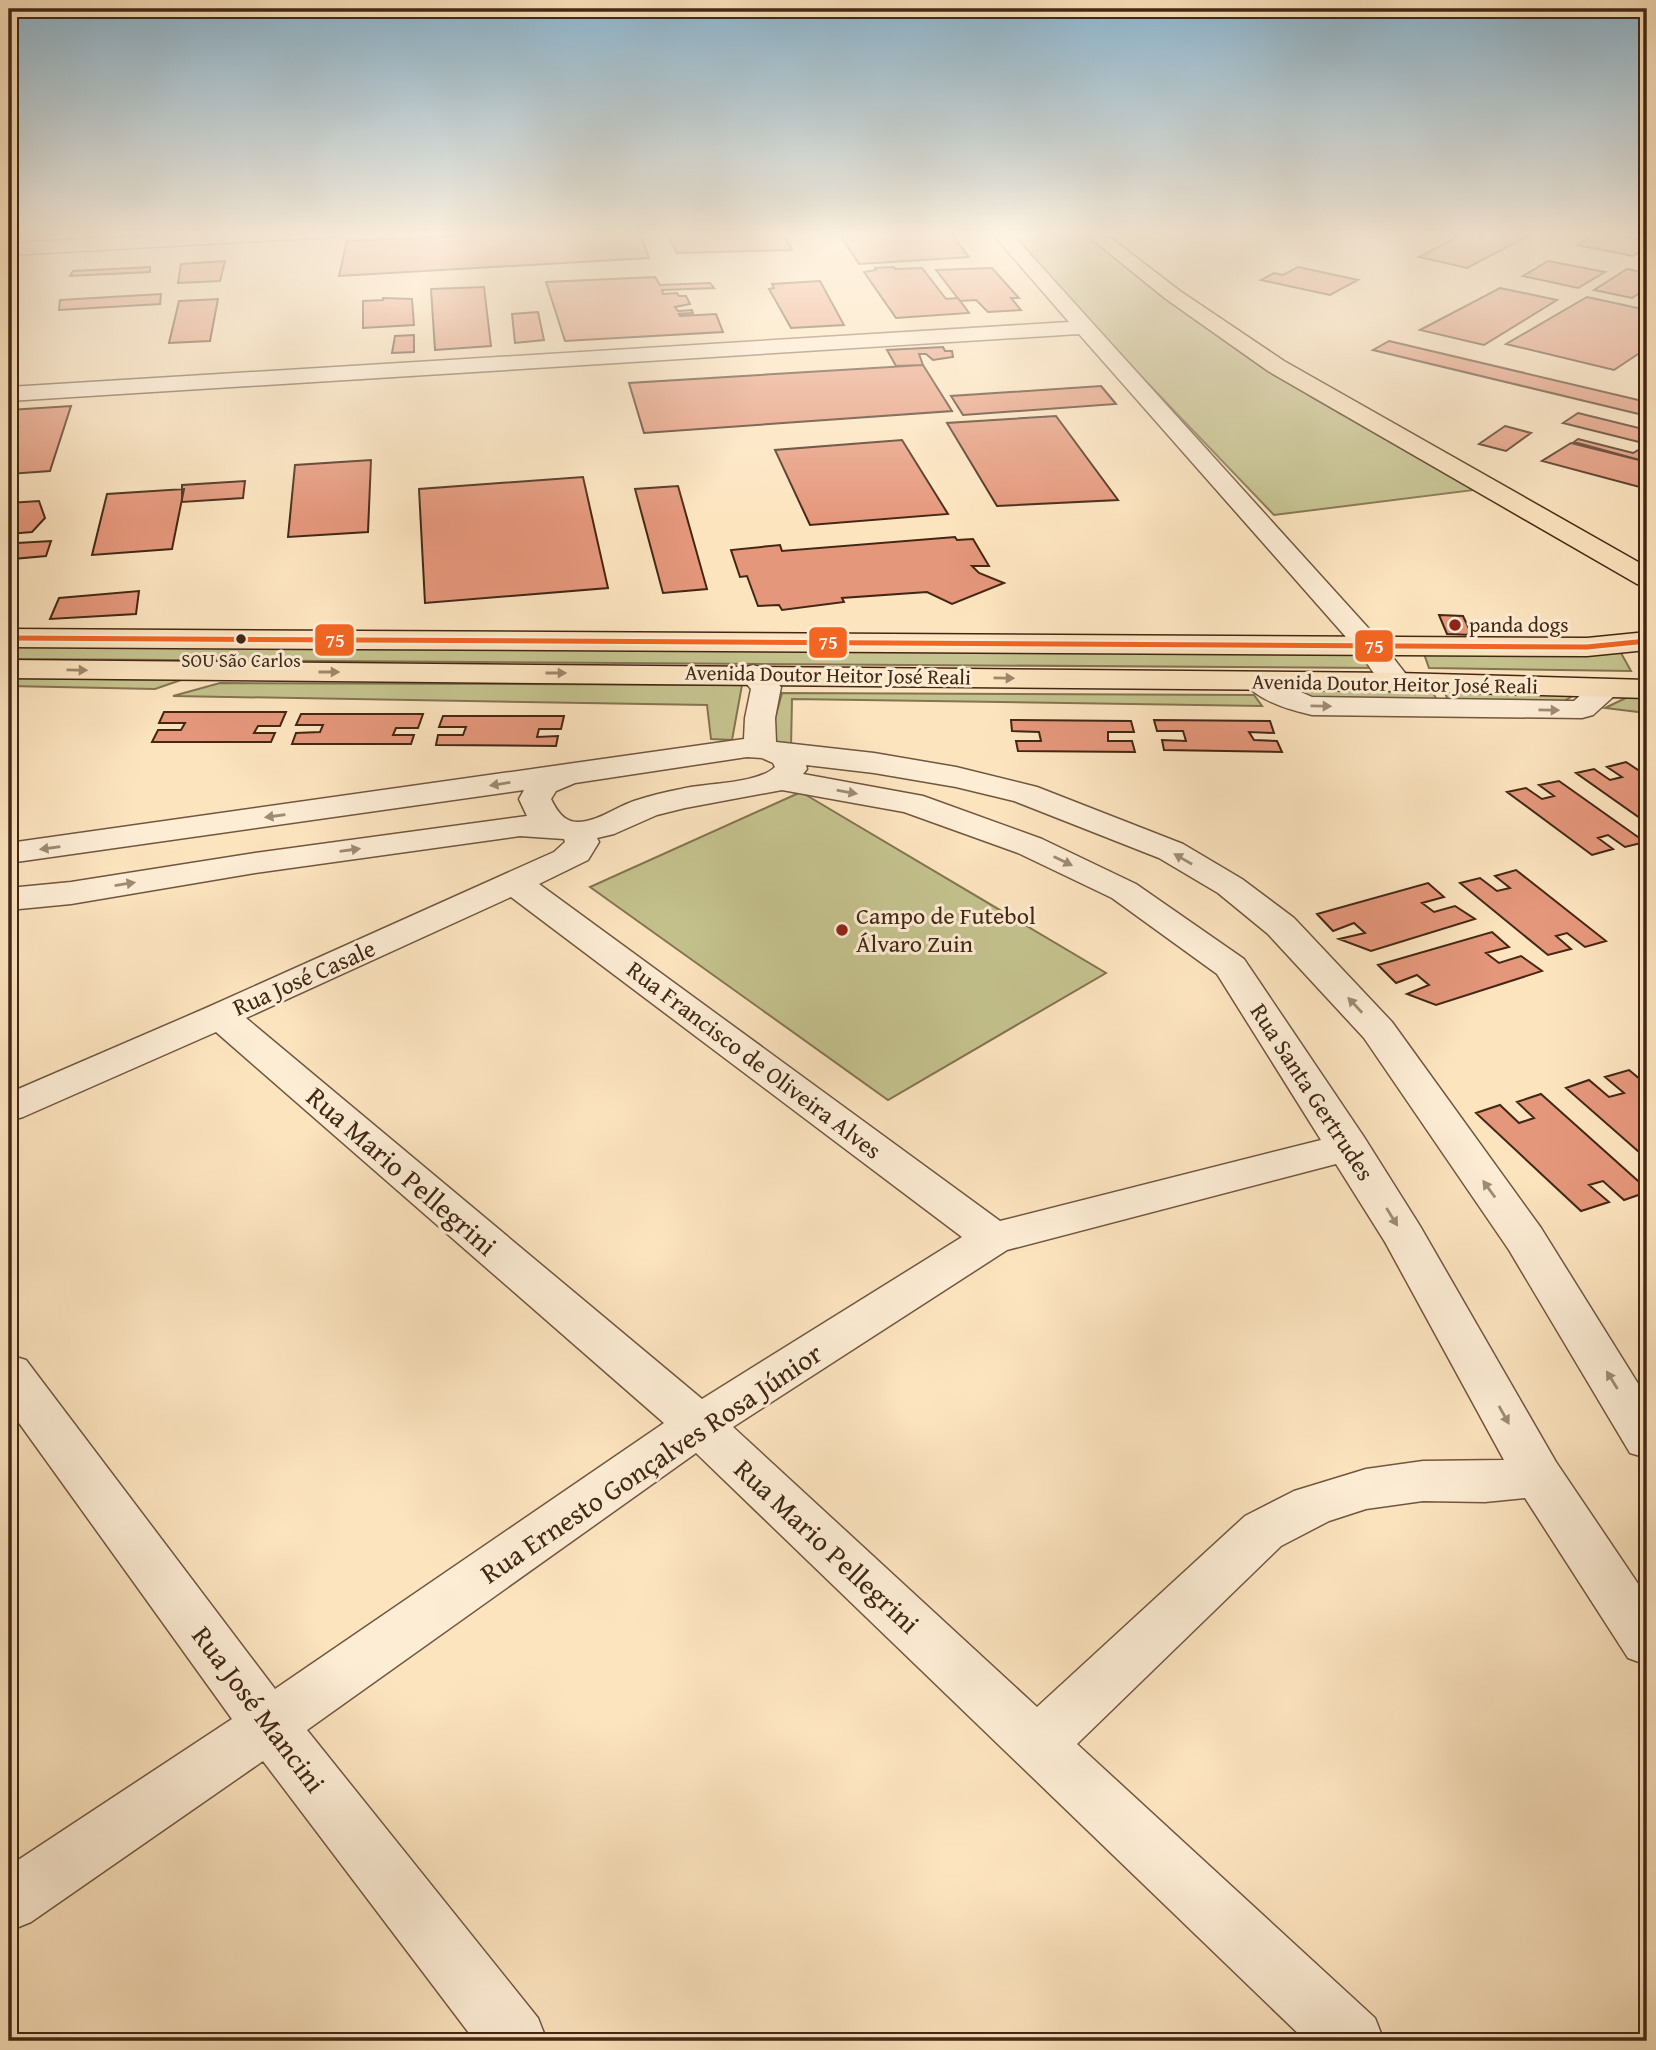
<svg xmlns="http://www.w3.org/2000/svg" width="1656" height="2050" viewBox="0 0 1656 2050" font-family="'Gentium Book Plus',serif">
<rect width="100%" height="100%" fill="#fce4bf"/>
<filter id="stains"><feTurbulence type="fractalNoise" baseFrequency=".00286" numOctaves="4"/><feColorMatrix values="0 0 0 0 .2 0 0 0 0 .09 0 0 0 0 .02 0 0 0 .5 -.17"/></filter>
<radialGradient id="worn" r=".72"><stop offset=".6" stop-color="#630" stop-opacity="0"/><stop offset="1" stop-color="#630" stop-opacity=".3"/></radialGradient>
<path fill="#c4c28e" stroke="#847451" stroke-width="2" d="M 1012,232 L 1083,232 L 1145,281 L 1313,398 L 1474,490 L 1274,515 L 1092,325 Z
M 9,643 L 1357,653 L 1377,668 L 9,659 Z
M 1423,651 L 1621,653 L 1631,671 L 1429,668 Z
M 9,678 L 181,680 L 155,689 L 9,686 Z
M 220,683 L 742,685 L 732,740 L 711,739 L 707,705 L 173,696 Z
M 1286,691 L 1432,691 L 1437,700 L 1300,698 Z
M 1444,691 L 1577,693 L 1563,702 L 1448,700 Z
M 782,693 L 1254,695 L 1262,706 L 792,699 L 791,749 L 768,744 Z
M 1636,693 L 1647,696 L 1647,713 L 1605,708 Z
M 801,792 L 1106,973 L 888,1100 L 590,887 Z"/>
<path fill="#e5977b" stroke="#432714" stroke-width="2" d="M 526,232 L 640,232 L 649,258 L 339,276 L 347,241 Z
M 737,232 L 782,232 L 792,250 L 677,253 L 668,235 Z
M 838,232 L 950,232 L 969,257 L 859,264 Z
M 1467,232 L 1536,232 L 1467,268 L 1419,257 Z
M 1600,232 L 1647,240 L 1647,247 L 1633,256 L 1577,245 Z
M 225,261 L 220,281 L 178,283 L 181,264 Z
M 1548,261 L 1605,272 L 1578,288 L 1523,276 Z
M 150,267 L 150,272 L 70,276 L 73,271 Z
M 894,267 L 895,269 L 922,268 L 946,299 L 958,298 L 969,313 L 896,318 L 864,272 L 876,270 L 875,268 Z
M 1298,267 L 1358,280 L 1330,295 L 1261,280 L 1274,273 L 1283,275 Z
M 992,268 L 1019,298 L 1011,298 L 1021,310 L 988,312 L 976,300 L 960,301 L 936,270 Z
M 1627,269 L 1647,273 L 1647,288 L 1632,298 L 1594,290 Z
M 655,277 L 660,285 L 710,283 L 714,288 L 662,290 L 663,294 L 677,293 L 679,296 L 686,296 L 690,304 L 675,307 L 678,311 L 692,310 L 693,313 L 679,314 L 680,316 L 716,314 L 723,332 L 565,341 L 546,282 Z
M 820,281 L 844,325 L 791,328 L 769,289 L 774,288 L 772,284 Z
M 484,287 L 491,346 L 435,350 L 431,289 Z
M 1500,288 L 1557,300 L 1484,345 L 1420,330 Z
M 161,294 L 160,304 L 59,310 L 60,300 Z
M 1587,297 L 1647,310 L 1647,348 L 1614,370 L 1506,344 Z
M 383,298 L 412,299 L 414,325 L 363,328 L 363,301 L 383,300 Z
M 218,299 L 210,341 L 169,343 L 179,301 Z
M 538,312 L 544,340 L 515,343 L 512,314 Z
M 414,335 L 414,352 L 392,353 L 395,336 Z
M 1389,341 L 1647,402 L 1647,416 L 1373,350 Z
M 943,347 L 945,351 L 952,351 L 953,357 L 933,360 L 926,354 L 919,354 L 923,365 L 896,366 L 887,350 Z
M 923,365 L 952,411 L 644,433 L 629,383 Z
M 1101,386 L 1116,404 L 963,415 L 951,396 Z
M 71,406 L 50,471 L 9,474 L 9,410 Z
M 1578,413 L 1647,430 L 1647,444 L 1563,423 Z
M 1056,416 L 1118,500 L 997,506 L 947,423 Z
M 1505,426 L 1531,433 L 1506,451 L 1479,444 Z
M 1578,439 L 1633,453 L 1640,449 L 1647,451 L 1647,462 L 1574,442 Z
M 902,440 L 948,514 L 810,525 L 775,450 Z
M 1571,443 L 1647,462 L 1647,489 L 1542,461 Z
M 371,460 L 368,532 L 288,537 L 295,465 Z
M 583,477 L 608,588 L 425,603 L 419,489 Z
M 245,481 L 243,498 L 182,502 L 182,485 Z
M 678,486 L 707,589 L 663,593 L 635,489 Z
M 184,489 L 172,549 L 92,555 L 107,494 Z
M 39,501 L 45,518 L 32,532 L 9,534 L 9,503 Z
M 955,537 L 957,540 L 973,539 L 989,566 L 972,566 L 979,573 L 1004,583 L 952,604 L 927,592 L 842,598 L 844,602 L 782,610 L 779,605 L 758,606 L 747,576 L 740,577 L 731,550 L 780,545 L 782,551 Z
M 51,541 L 46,556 L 12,559 L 17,543 Z
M 139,591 L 136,614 L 50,619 L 59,598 Z
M 1439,615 L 1463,616 L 1472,635 L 1447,634 Z
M 164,712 L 286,712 L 280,726 L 258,726 L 254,733 L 275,733 L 271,742 L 152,742 L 158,730 L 181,730 L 185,723 L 159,723 Z
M 301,714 L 423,714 L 418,728 L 396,728 L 393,735 L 414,735 L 411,744 L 292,744 L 296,733 L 320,732 L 323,725 L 296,725 Z
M 443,716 L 564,716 L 561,729 L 539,729 L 537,737 L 558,736 L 556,746 L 436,745 L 438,735 L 463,735 L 466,727 L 439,727 Z
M 1011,720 L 1131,721 L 1134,732 L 1108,732 L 1108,741 L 1132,741 L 1135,752 L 1018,751 L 1016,741 L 1041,741 L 1039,732 L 1012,731 Z
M 1154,720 L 1270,721 L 1274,733 L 1249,732 L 1254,740 L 1277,741 L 1282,752 L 1164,750 L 1162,740 L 1186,741 L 1183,731 L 1157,731 Z
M 1626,762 L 1647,776 L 1647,823 L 1576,773 L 1594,769 L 1610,780 L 1622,777 L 1607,767 Z
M 1559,781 L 1645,842 L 1625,847 L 1608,835 L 1598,838 L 1613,849 L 1592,855 L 1507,792 L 1526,788 L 1542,799 L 1554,796 L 1539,785 Z
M 1516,870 L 1606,941 L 1585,947 L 1567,933 L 1556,936 L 1571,949 L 1548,955 L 1460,883 L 1480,878 L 1497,891 L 1510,888 L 1495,876 Z
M 1428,883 L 1444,897 L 1422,903 L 1434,912 L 1455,906 L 1475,919 L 1371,951 L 1339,939 L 1365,933 L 1354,923 L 1333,931 L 1317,914 Z
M 1492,932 L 1509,947 L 1486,953 L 1499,963 L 1521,956 L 1542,971 L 1436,1005 L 1407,994 L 1429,985 L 1417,975 L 1396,983 L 1378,965 Z
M 1629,1070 L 1647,1085 L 1647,1159 L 1566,1088 L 1589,1080 L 1609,1097 L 1624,1093 L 1605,1077 Z
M 1541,1094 L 1647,1189 L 1647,1192 L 1624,1200 L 1603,1181 L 1589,1185 L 1609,1202 L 1581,1211 L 1476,1113 L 1500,1105 L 1519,1123 L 1534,1118 L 1517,1102 Z"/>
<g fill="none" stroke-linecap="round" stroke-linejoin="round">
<g stroke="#71563f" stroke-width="3">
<path id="minor" d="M 234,232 L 341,232 L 332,237 L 9,255 L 9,243 Z
M 991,232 L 1010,232 L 1380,641 L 1412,682 L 1408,688 C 1383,694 1373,671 1360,653 L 1079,334 L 9,401 L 9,387 L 1069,322 Z
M 753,665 L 763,668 L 781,687 L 775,718 L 776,742 L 874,753 L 956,767 L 1037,787 L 1183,844 L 1242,879 L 1294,918 L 1392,1022 L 1541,1228 L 1647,1398 L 1647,1458 L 1630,1453 L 1509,1250 L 1364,1038 L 1268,934 L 1218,893 L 1159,858 L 1014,801 L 956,787 L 874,773 L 806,765 L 807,769 L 803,774 L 923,796 L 1042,839 L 1136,884 L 1244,959 L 1364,1137 L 1420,1226 L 1556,1462 L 1647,1597 L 1647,1665 L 1628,1658 L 1525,1498 L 1485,1502 L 1423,1501 L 1366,1509 L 1329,1521 L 1281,1546 L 1077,1744 L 1375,2018 L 1384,2041 L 1306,2041 L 696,1453 L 307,1730 L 538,2018 L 547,2041 L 475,2041 L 263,1761 L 31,1922 L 9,1931 L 9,1866 L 232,1719 L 9,1409 L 9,1355 L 26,1360 L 275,1689 L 664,1423 L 216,1032 L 23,1117 L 9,1121 L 9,1093 L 206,1008 L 554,852 L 565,842 L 564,839 L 520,836 L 255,873 L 71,904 L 9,910 L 9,888 L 71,882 L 255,853 L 527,816 L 519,799 L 524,790 L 9,863 L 9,843 L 744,739 L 745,718 L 751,689 L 738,674 L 743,668 ZM 747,757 L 762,758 L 773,763 L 775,767 C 758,784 705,783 681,789 C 665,792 649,796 634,801 C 616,807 597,822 578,822 C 564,822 557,811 551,799 L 556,791 L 575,783 ZM 782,790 L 904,812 L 1018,853 L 1112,898 L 1217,974 L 1321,1140 L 1000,1221 L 539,884 L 588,860 L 599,842 L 597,838 L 614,834 L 657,815 L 685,808 ZM 511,897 L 962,1237 L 702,1399 L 246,1018 ZM 1336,1164 L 1385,1242 L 1504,1460 L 1423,1461 L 1366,1469 L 1294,1491 L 1245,1516 L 1037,1707 L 733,1427 L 1007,1250 Z
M 1259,673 L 1312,697 L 1569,701 L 1574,701 C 1589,688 1599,676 1620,681 L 1624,687 L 1593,715 L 1582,718 L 1312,715 C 1290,710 1258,701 1244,682 L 1248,676 Z"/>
</g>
<g stroke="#432714" stroke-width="3">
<path id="major" d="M 1083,232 L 1103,232 L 1180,291 L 1284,361 L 1647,567 L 1647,586 L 1637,584 L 1268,371 L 1166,299 Z
M 9,629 L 1587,638 L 1647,632 L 1647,650 L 1587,656 L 9,647 Z
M 9,660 L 1397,673 L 1647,680 L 1647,698 L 1397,691 L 9,678 Z"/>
</g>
<use href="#minor" fill="#fdedd5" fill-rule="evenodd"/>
<use href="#major" fill="#fce4bf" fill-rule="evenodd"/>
<g stroke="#fdedd5" stroke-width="9">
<path id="bus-1" d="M 9,638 L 1587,647 L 1647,641"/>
</g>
<use href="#bus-1" stroke="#f26522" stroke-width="5"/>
</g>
<defs><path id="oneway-solid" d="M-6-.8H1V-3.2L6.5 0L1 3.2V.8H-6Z" transform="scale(1.75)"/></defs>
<g fill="#a0866a">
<use href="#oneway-solid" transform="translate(77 670) rotate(1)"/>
<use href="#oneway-solid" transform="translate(329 672)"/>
<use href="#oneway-solid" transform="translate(556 673)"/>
<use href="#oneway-solid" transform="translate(1004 678) rotate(1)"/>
</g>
<g fill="#a08a74">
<use href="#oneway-solid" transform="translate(1321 706) rotate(1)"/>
<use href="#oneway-solid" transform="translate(1549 710) rotate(1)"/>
<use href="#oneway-solid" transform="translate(500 784) rotate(171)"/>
<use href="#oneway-solid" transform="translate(847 792) rotate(10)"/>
<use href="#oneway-solid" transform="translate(275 816) rotate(172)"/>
<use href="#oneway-solid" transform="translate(50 848) rotate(172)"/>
<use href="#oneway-solid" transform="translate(350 850) rotate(-8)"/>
<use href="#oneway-solid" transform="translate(1183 859) rotate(-150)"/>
<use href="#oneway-solid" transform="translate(1063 861) rotate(26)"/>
<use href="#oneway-solid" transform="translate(125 884) rotate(-9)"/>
<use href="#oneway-solid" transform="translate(1355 1005) rotate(-133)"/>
<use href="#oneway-solid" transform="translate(1489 1189) rotate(-126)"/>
<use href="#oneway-solid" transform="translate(1392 1217) rotate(58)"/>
<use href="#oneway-solid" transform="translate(1612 1380) rotate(-122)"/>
<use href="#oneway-solid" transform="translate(1504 1415) rotate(61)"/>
</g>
<linearGradient id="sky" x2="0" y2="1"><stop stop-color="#8bb8d4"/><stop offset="0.45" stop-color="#fef3e2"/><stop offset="1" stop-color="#fef3e2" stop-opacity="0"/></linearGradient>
<rect width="1656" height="519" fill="url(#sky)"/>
<g fill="#8f2418" stroke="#fdedd5" stroke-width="2.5">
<circle cx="1455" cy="625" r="7"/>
<circle cx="842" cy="930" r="7"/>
</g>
<circle fill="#432714" stroke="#fdedd5" stroke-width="2.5" cx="241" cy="639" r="6"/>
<g text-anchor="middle" stroke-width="6" stroke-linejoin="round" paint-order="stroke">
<g font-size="19" fill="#432714" stroke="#fdedd5">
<text x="241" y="667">SOU São Carlos</text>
</g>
<g font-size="21" fill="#432714" stroke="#fdedd5" text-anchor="start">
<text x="1469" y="632">panda dogs</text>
</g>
<g font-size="21" fill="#432714" stroke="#fdedd5">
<text transform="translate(828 675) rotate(1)" y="7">Avenida Doutor Heitor José Reali</text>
<text transform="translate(1395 684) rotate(1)" y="7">Avenida Doutor Heitor José Reali</text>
</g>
<g font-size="24" fill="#432714" stroke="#fdedd5" text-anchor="start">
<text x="856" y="924">Campo de Futebol<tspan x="856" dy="28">Álvaro Zuin</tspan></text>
</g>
<g font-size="24" fill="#432714" stroke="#fdedd5">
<text transform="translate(304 978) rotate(-24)" y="8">Rua José Casale</text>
<text transform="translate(754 1060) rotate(37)" y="8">Rua Francisco de Oliveira Alves</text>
<text transform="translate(1312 1092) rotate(57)" y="8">Rua Santa Gertrudes</text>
</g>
<g font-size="28" fill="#432714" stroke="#fdedd5">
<text transform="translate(402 1171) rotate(41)" y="10">Rua Mario Pellegrini</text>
<text transform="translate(651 1463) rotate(-34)" y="10">Rua Ernesto Gonçalves Rosa Júnior</text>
<text transform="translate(827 1546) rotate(43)" y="10">Rua Mario Pellegrini</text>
<text transform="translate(259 1709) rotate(53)" y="10">Rua José Mancini</text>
</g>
</g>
<g stroke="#fdedd5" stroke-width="2.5">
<rect x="314" y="623" width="41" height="34" rx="7" fill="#f26522"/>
<rect x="808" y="626" width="40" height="33" rx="7" fill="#f26522"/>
<rect x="1354" y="629" width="40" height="34" rx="7" fill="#f26522"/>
</g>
<g font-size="19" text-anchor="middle" font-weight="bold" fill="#fff">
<text x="335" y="647">75</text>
<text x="828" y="649">75</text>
<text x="1374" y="653">75</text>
</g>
<rect width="1656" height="2050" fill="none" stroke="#fce4bf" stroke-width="35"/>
<rect x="10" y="10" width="1635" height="2029" fill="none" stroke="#432714" stroke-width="3.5"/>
<rect x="18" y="18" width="1621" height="2015" fill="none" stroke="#432714" stroke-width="2"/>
<rect width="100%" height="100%" filter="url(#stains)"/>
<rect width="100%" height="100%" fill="url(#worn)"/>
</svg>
